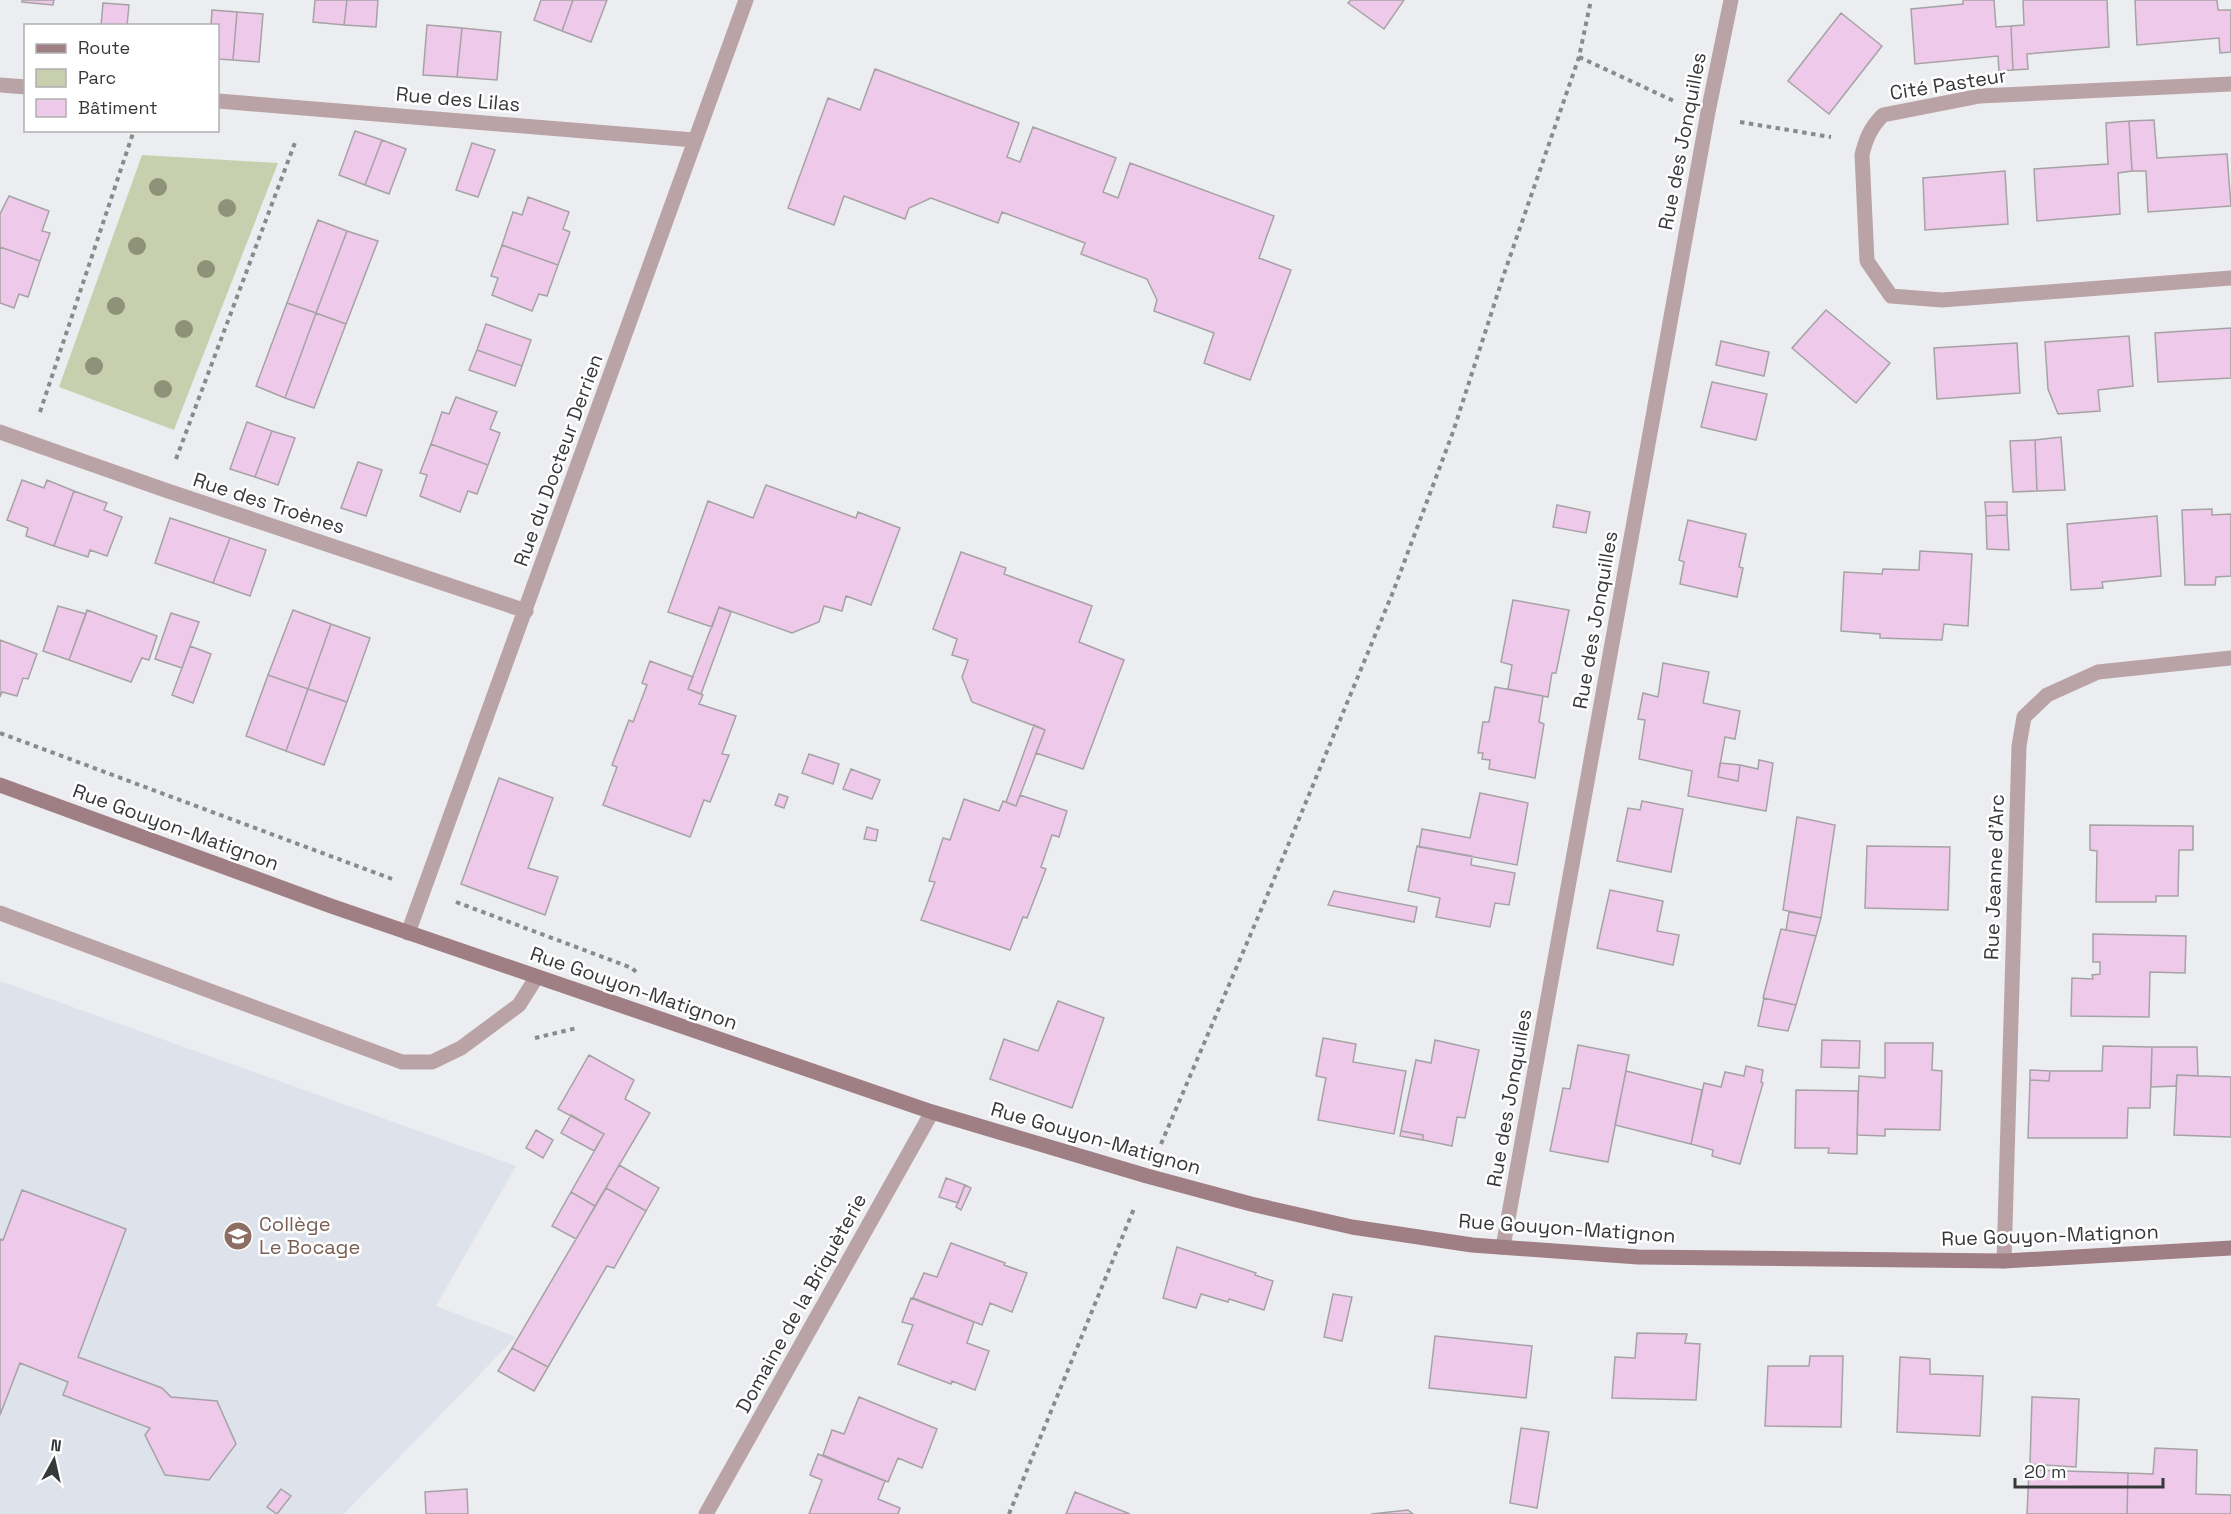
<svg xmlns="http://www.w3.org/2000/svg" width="2231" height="1514" viewBox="0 0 2231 1514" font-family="'Space Grotesk',sans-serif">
<rect width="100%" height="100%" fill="#ecedf0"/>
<path fill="#dde2eb" d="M 0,981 L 516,1166 L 436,1306 L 516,1337 L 344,1514 L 0,1514 Z"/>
<path fill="#c8cfaf" d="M 142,155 L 278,163 L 174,430 L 59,387 Z"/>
<path fill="#eec9ea" stroke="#a5a3a5" stroke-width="1.5" d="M 22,0 L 54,0 L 53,5 L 22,2 Z
M 315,0 L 347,0 L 344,25 L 313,22 Z
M 347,0 L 378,0 L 376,27 L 344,25 Z
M 541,0 L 573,0 L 562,31 L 534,20 Z
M 573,0 L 607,0 L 591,42 L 562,31 Z
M 1351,0 L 1404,0 L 1384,29 L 1348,3 Z
M 1963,0 L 1994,0 L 1996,27 L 2011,26 L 2013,70 L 1999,71 L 1998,56 L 1915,64 L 1911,9 L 1963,4 Z
M 2023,0 L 2107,0 L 2109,47 L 2027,54 L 2028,69 L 2013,70 L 2011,26 L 2024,25 Z
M 2135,0 L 2217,0 L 2218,10 L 2231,10 L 2231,52 L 2220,53 L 2219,38 L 2137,45 Z
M 103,3 L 129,5 L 127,26 L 101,26 Z
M 212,10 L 237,12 L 233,60 L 218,59 L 218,26 L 211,26 Z
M 237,12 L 263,14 L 259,62 L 233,60 Z
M 1841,13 L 1882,46 L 1829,114 L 1788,81 Z
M 427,25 L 462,28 L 457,77 L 423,75 Z
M 462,28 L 501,32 L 497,80 L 457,77 Z
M 875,69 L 1019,123 L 1007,157 L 1020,162 L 1033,127 L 1116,158 L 1103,192 L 1118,198 L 1130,163 L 1274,216 L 1259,258 L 1291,270 L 1250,380 L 1204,363 L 1214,333 L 1154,311 L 1157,300 L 1147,279 L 1081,254 L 1085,243 L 1002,212 L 998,223 L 931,198 L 909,208 L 905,219 L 844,196 L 834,225 L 788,208 L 828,98 L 860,110 Z
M 2154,120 L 2157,158 L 2227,154 L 2231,206 L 2148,212 L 2146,171 L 2132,171 L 2129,121 Z
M 2129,121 L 2132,171 L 2118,173 L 2120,214 L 2037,221 L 2034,169 L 2108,164 L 2106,123 Z
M 355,131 L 382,140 L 365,185 L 339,175 Z
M 382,140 L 406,149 L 389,194 L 365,185 Z
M 472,143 L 495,150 L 478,197 L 456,190 Z
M 2005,171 L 2008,224 L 1925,230 L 1923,178 Z
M 9,196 L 49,211 L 42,231 L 50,233 L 40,261 L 0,247 L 0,214 Z
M 528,197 L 569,212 L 563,229 L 570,232 L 558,265 L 502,245 L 513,212 L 522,215 Z
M 318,220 L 347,231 L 316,313 L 287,303 Z
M 347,231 L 378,241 L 346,324 L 316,313 Z
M 502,245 L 558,265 L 547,296 L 539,294 L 532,311 L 492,295 L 498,278 L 491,276 Z
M 0,247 L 40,261 L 28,297 L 19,294 L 14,308 L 0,303 Z
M 287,303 L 316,313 L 285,398 L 256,386 Z
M 1826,310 L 1890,363 L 1856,403 L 1792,348 Z
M 316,313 L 346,324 L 314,408 L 285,398 Z
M 486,324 L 531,340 L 522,366 L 477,350 Z
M 2231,328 L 2231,378 L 2158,382 L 2155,333 Z
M 2129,336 L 2133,386 L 2098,390 L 2100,411 L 2058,414 L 2048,389 L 2045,342 Z
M 1721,341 L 1769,352 L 1764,376 L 1716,365 Z
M 2017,343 L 2020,393 L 1937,399 L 1934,348 Z
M 477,350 L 522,366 L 515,386 L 469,370 Z
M 1712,382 L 1767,394 L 1756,440 L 1701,427 Z
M 456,397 L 497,412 L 490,429 L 500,433 L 488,465 L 431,444 L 442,412 L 449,414 Z
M 247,422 L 272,431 L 255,477 L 230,469 Z
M 272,431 L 295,438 L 278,485 L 255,477 Z
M 2061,437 L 2065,490 L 2037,491 L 2035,440 Z
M 2035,440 L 2037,491 L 2013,492 L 2010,441 Z
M 431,444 L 488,465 L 477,494 L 468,491 L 460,512 L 420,496 L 427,475 L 420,473 Z
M 358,462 L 382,470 L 366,516 L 341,508 Z
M 22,480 L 44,488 L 47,480 L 74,491 L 54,546 L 26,536 L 28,528 L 7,520 Z
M 766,485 L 856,518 L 858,512 L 900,528 L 871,605 L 846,596 L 842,611 L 824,606 L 819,622 L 792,633 L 719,607 L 712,627 L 668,612 L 708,501 L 753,518 Z
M 74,491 L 107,503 L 104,510 L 122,517 L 107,556 L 90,550 L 88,557 L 54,546 Z
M 1985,502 L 2007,502 L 2007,515 L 1986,516 Z
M 1557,505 L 1590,512 L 1586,533 L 1553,527 Z
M 2212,509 L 2212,515 L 2231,514 L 2231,576 L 2216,577 L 2215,585 L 2185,585 L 2182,510 Z
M 2007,515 L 2009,550 L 1987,549 L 1986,516 Z
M 2157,516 L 2161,576 L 2102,582 L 2103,588 L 2071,590 L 2067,524 Z
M 170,518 L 230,538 L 213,583 L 155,563 Z
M 1688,520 L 1746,534 L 1739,567 L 1743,568 L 1737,597 L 1680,584 L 1684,562 L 1679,560 Z
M 230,538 L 266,550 L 250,596 L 213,583 Z
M 1920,551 L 1972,554 L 1968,626 L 1944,624 L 1942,640 L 1880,638 L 1880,634 L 1841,631 L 1844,572 L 1882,574 L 1883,569 L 1919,570 Z
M 961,552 L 1006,568 L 1004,574 L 1092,606 L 1079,642 L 1124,660 L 1083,769 L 1036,753 L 1045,730 L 972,702 L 962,677 L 968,660 L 952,655 L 957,639 L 933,629 Z
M 1513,600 L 1569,610 L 1556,673 L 1552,673 L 1548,697 L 1508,689 L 1512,665 L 1501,662 Z
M 58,606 L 86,614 L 69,660 L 43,651 Z
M 719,607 L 731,612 L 701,694 L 688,689 Z
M 87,610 L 157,636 L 149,660 L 142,658 L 131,682 L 69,660 Z
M 293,610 L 331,624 L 308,689 L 268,675 Z
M 171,613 L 199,622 L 182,668 L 155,659 Z
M 331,624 L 370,638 L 347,702 L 308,689 Z
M 0,640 L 37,654 L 28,679 L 23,678 L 17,696 L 2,692 L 0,697 Z
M 190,646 L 211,654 L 193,703 L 172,695 Z
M 650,661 L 693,677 L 688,689 L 703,695 L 699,704 L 736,716 L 722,754 L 729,755 L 710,802 L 704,800 L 690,837 L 603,805 L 617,767 L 612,765 L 629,720 L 633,722 L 647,685 L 642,683 Z
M 1663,663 L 1709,672 L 1703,703 L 1740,711 L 1735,739 L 1725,737 L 1718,777 L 1738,781 L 1740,765 L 1758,769 L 1759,760 L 1773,763 L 1766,811 L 1688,796 L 1692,771 L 1639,759 L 1645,720 L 1638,719 L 1643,693 L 1658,697 Z
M 268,675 L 308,689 L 286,751 L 246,736 Z
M 1495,687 L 1543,696 L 1539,722 L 1544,724 L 1535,778 L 1489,769 L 1490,760 L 1482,759 L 1483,753 L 1478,753 L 1483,722 L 1489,722 Z
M 308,689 L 347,702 L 324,765 L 286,751 Z
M 1034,725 L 1045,730 L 1016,806 L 1006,802 Z
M 809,754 L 839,764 L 833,784 L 802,773 Z
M 1720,763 L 1740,765 L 1738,781 L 1718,777 Z
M 851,769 L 880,780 L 872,799 L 843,789 Z
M 499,778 L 553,798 L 528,868 L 558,877 L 545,915 L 461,884 Z
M 1480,793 L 1528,803 L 1517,865 L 1419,847 L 1422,829 L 1470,838 Z
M 779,794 L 788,797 L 784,808 L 775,805 Z
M 1020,795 L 1067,811 L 1059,837 L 1052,835 L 1041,867 L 1046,869 L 1027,918 L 1023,917 L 1010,950 L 921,920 L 935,882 L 929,881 L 943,838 L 950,840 L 964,799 L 999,811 L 1003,801 L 1016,806 Z
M 1642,801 L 1683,809 L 1671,872 L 1617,861 L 1628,808 L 1640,810 Z
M 1797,817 L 1835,825 L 1821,918 L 1783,910 Z
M 2090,825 L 2193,826 L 2193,850 L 2179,850 L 2178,896 L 2156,896 L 2156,902 L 2096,902 L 2097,851 L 2090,850 Z
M 867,827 L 878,830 L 876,841 L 864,839 Z
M 1417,846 L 1472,856 L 1471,865 L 1515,873 L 1509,905 L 1495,903 L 1490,927 L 1436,917 L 1440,898 L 1408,891 Z
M 1867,846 L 1950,847 L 1948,910 L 1865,908 Z
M 1610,890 L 1663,901 L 1657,931 L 1679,935 L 1673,965 L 1597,948 Z
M 1334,891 L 1417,907 L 1414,922 L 1328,905 Z
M 1789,912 L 1821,918 L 1816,936 L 1786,930 Z
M 1781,929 L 1816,936 L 1796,1005 L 1763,998 Z
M 2093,934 L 2186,936 L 2185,973 L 2150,972 L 2149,1017 L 2071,1016 L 2072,978 L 2093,979 L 2092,975 L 2100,974 L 2100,962 L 2093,962 Z
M 1764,998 L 1796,1005 L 1788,1031 L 1758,1026 Z
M 1058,1001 L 1104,1018 L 1072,1108 L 990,1079 L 1004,1039 L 1038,1051 Z
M 1323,1038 L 1356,1044 L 1353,1062 L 1406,1071 L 1394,1134 L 1318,1120 L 1326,1078 L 1316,1076 Z
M 1435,1040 L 1479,1050 L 1465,1118 L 1457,1117 L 1452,1146 L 1423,1140 L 1423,1135 L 1401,1131 L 1416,1060 L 1431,1063 Z
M 1822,1040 L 1860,1041 L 1859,1068 L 1821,1067 Z
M 1885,1043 L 1933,1043 L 1932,1070 L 1942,1071 L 1940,1130 L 1885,1129 L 1885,1136 L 1857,1135 L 1859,1076 L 1885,1078 Z
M 1578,1045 L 1629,1055 L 1608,1162 L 1550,1151 L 1563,1088 L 1570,1089 Z
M 2103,1046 L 2152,1047 L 2150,1108 L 2128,1108 L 2127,1138 L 2028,1138 L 2030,1080 L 2049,1081 L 2050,1071 L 2102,1071 Z
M 2152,1047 L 2197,1047 L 2198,1076 L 2177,1075 L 2176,1086 L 2151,1087 Z
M 589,1055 L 634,1080 L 625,1099 L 650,1113 L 595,1206 L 571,1192 L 604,1134 L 558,1109 Z
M 1746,1066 L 1763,1070 L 1761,1082 L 1763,1083 L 1740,1164 L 1712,1156 L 1713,1150 L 1691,1144 L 1704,1083 L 1721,1087 L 1725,1072 L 1744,1076 Z
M 2030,1070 L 2050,1071 L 2049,1081 L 2030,1080 Z
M 1626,1071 L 1702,1090 L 1691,1144 L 1615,1125 Z
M 2177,1075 L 2231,1077 L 2231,1137 L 2174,1135 Z
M 1796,1090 L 1858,1091 L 1857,1154 L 1828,1153 L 1829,1148 L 1795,1148 Z
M 571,1115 L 604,1134 L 594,1151 L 561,1133 Z
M 536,1130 L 553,1140 L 543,1158 L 526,1148 Z
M 1401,1131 L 1423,1135 L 1423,1140 L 1400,1136 Z
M 619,1165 L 659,1188 L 646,1211 L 606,1188 Z
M 946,1178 L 965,1185 L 958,1203 L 939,1197 Z
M 965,1185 L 971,1188 L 961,1210 L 956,1207 Z
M 606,1188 L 646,1211 L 614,1268 L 607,1266 L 548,1367 L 512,1348 Z
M 22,1190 L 126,1229 L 78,1357 L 162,1388 L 171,1397 L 217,1401 L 236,1444 L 209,1480 L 165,1475 L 145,1435 L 150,1428 L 63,1395 L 68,1382 L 20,1363 L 0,1415 L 0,1239 L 3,1240 Z
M 571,1192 L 595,1206 L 576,1239 L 552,1226 Z
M 951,1243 L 1005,1263 L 1004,1265 L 1027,1273 L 1012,1312 L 990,1303 L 982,1325 L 913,1298 L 924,1273 L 937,1277 Z
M 1177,1247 L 1256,1273 L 1255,1275 L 1273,1281 L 1264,1310 L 1229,1299 L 1228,1302 L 1201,1294 L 1196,1308 L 1163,1298 Z
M 1333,1294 L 1352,1297 L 1342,1341 L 1324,1337 Z
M 911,1298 L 974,1322 L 967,1343 L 989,1351 L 975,1390 L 952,1381 L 951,1384 L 898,1364 L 913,1325 L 902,1322 Z
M 1637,1333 L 1687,1334 L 1685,1343 L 1700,1344 L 1696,1400 L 1612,1398 L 1615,1357 L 1635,1358 Z
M 1435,1336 L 1532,1346 L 1526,1398 L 1429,1388 Z
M 512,1348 L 548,1367 L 534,1391 L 498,1371 Z
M 1810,1356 L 1843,1356 L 1841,1427 L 1765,1426 L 1768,1366 L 1809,1366 Z
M 1900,1357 L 1930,1359 L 1930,1374 L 1983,1376 L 1980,1436 L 1897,1432 Z
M 859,1397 L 937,1429 L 922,1468 L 898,1458 L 888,1482 L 823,1455 L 832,1430 L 844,1434 Z
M 2032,1397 L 2079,1399 L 2076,1467 L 2030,1464 Z
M 1521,1428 L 1549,1432 L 1537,1508 L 1510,1503 Z
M 2155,1448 L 2197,1450 L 2196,1494 L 2231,1495 L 2231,1514 L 2127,1514 L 2128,1473 L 2153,1474 Z
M 818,1454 L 885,1481 L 878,1499 L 900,1508 L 898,1514 L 809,1514 L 822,1480 L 810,1475 Z
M 2029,1470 L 2128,1473 L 2127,1514 L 2027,1514 Z
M 281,1489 L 291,1496 L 277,1514 L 267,1507 Z
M 467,1489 L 468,1514 L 426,1514 L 425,1492 Z
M 1075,1492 L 1130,1514 L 1066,1514 Z
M 1408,1510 L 1413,1514 L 1371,1514 Z"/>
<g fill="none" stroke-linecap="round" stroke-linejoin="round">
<path stroke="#898a8c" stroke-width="4" stroke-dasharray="4.5 4.5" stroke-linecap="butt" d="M 1579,57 L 1676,102
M 1740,122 L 1831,137
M 40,412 L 134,130
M 176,459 L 296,140
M 0,733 L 392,879
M 456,902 L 632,968 L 638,974
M 535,1038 L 577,1028
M 1161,1144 L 1267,896 L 1393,592 L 1453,432 L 1503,277 L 1579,57 L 1591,0
M 1009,1514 L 1135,1206"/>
<path stroke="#baa3a6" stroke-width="15" d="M 0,913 L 402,1062 L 432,1062 L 461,1048 L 519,1005 L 536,978"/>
<path stroke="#baa3a6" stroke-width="15" d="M 2231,84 L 1980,96 L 1883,115 C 1871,127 1866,138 1862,155 L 1867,261 L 1891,296 L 1942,300 L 2231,278
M 0,85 L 26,87
M 218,101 L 694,140
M 0,432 L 165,490 L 526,611
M 408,933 L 746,0
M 1503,1247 L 1708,112 L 1731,0
M 2004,1261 L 2019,746 L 2024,717 L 2047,695 L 2098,672 L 2231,658
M 706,1514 L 932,1112"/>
<path stroke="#9f7f84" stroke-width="15" d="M 0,785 L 331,906 L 932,1112 L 1147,1176 L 1251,1204 L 1352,1227 L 1472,1245 L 1638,1257 L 2004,1261 L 2231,1248"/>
</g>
<g fill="#8d9278">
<circle cx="158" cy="187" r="9"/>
<circle cx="227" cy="208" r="9"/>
<circle cx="137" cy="246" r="9"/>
<circle cx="206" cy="269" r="9"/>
<circle cx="116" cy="306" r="9"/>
<circle cx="184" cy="329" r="9"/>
<circle cx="94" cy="366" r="9"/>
<circle cx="163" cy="389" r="9"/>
</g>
<defs>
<g id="school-disc" transform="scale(1.5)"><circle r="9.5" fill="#8d6e63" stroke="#fff"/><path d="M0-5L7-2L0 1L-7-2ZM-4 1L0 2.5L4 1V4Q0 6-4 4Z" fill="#fff"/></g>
</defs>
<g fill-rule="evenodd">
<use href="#school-disc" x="238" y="1236"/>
</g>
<g text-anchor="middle" stroke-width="5" stroke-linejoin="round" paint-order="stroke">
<g font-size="20" fill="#373839" stroke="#fff">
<text transform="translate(1948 84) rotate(-9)" y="7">Cité Pasteur</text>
<text transform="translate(458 99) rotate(5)" y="7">Rue des Lilas</text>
<text transform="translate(1682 141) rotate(-79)" y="7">Rue des Jonquilles</text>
<text transform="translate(558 460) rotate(-70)" y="7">Rue du Docteur Derrien</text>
<text transform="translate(269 503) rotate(18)" y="7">Rue des Troènes</text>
<text transform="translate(1595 620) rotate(-80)" y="7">Rue des Jonquilles</text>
<text transform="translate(176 827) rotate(20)" y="7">Rue Gouyon-Matignon</text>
<text transform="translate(1994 877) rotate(-88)" y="7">Rue Jeanne d'Arc</text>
<text transform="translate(634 988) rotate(19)" y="7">Rue Gouyon-Matignon</text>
<text transform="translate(1509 1098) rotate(-80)" y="7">Rue des Jonquilles</text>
<text transform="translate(1096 1138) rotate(16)" y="7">Rue Gouyon-Matignon</text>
<text transform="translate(1567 1228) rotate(4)" y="7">Rue Gouyon-Matignon</text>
<text transform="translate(2050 1235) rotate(-2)" y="7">Rue Gouyon-Matignon</text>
<text transform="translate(801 1303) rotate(-61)" y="7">Domaine de la Briquèterie</text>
</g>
<g font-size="20" fill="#785e54" stroke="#fff" text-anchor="start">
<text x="259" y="1231">Collège<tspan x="259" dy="23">Le Bocage</tspan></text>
</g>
</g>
<rect x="24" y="24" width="195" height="108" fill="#ffffff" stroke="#afafb0" stroke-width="1.5"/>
<rect x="36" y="44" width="30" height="9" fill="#9f7f84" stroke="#afafb0" stroke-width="1.5"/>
<text x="78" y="54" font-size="18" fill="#373839">Route</text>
<rect x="36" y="69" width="30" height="18" fill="#c8cfaf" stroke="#afafb0" stroke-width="1.5"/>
<text x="78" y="84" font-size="18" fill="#373839">Parc</text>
<rect x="36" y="99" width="30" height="18" fill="#eec9ea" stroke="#afafb0" stroke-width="1.5"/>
<text x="78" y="114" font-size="18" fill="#373839">Bâtiment</text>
<g transform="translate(54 1460) rotate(8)" stroke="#ffffff" stroke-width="4.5" paint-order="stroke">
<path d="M0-4.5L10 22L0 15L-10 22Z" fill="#373839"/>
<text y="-9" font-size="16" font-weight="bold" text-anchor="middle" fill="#373839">N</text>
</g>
<path d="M2015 1478v9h148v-9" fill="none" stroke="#373839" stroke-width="3"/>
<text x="2024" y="1478" font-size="18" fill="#373839" stroke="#ffffff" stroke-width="4.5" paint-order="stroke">20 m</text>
</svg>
